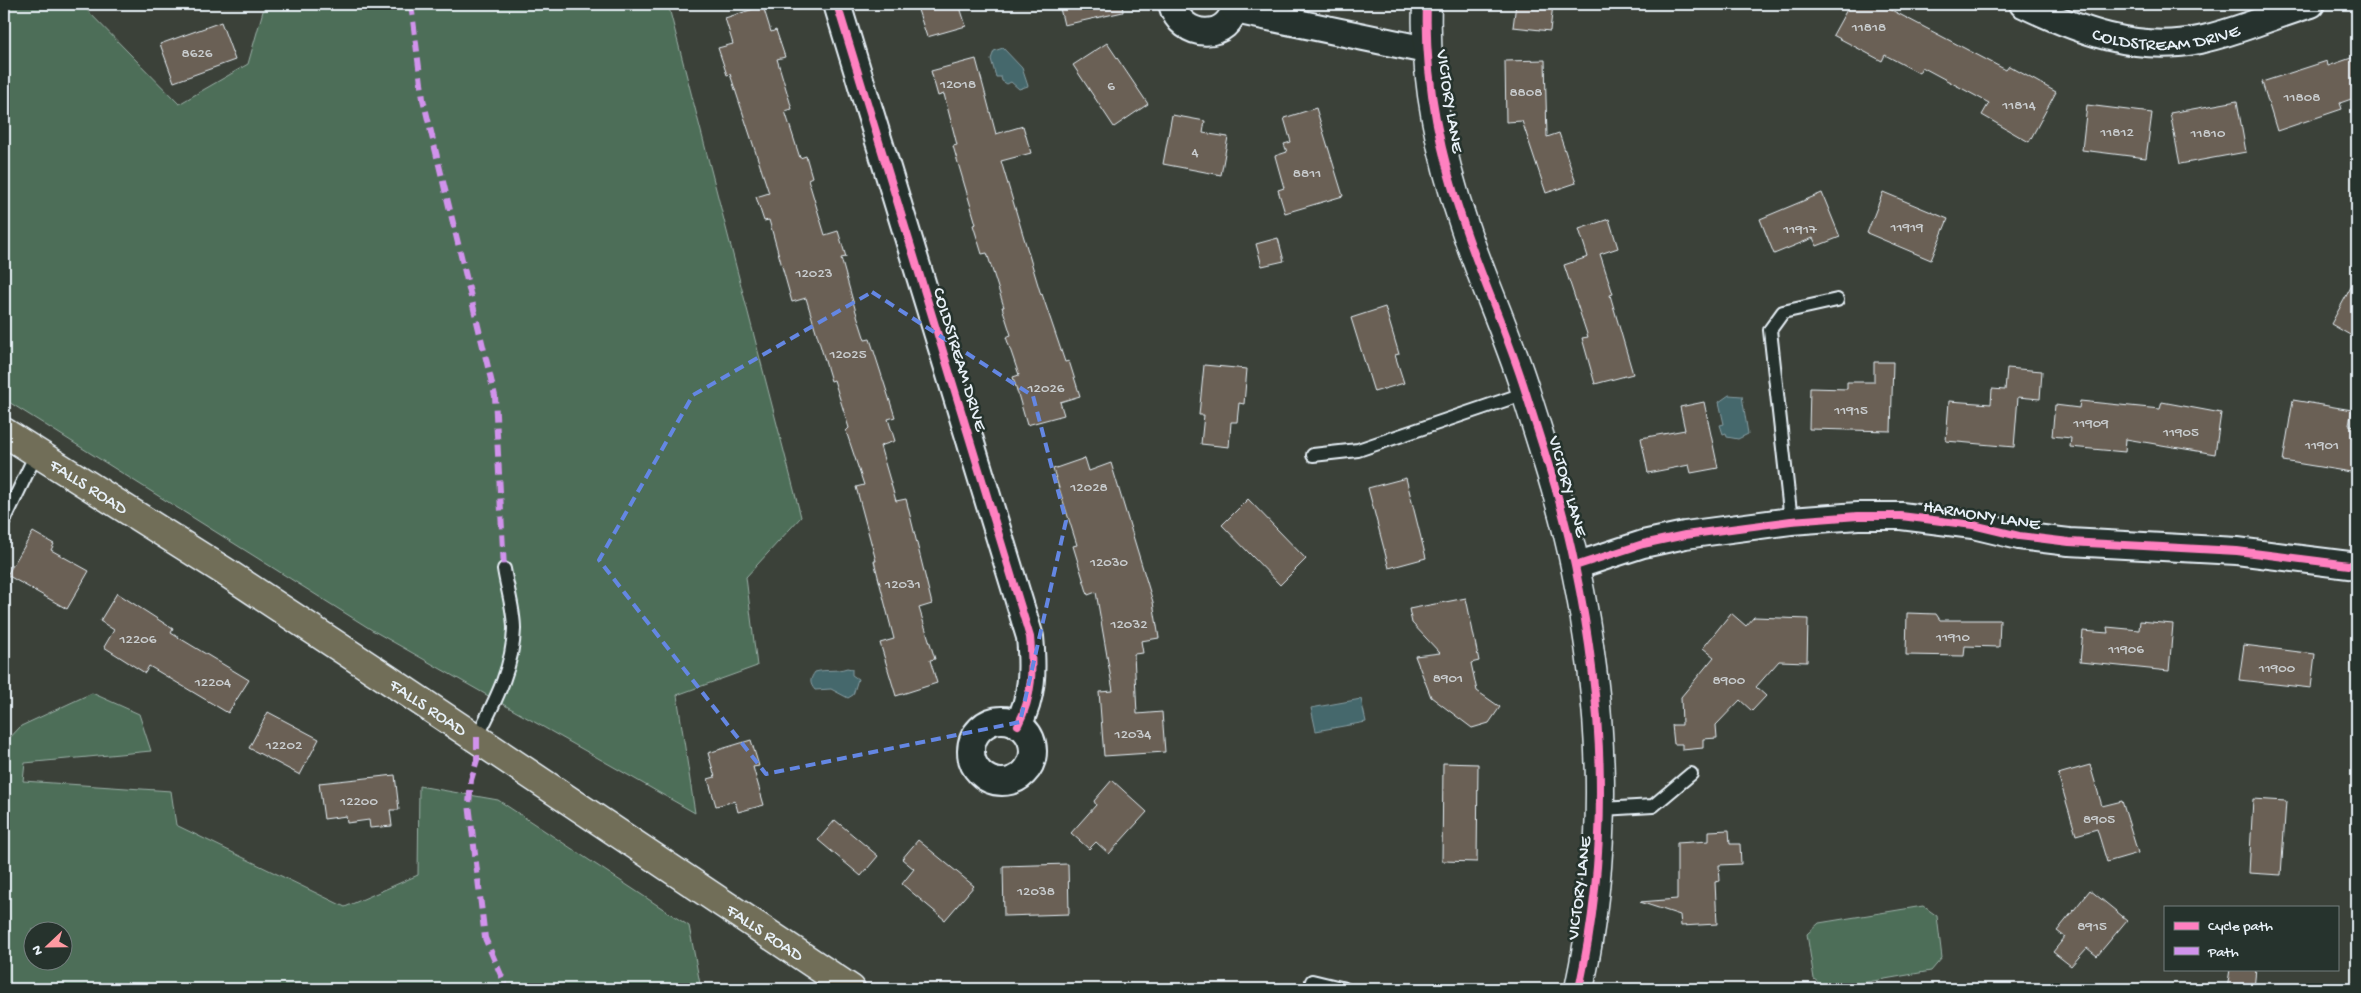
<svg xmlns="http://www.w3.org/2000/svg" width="2361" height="993" viewBox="0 0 2361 993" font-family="'Gochi Hand',sans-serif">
<rect width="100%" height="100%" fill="#3b4139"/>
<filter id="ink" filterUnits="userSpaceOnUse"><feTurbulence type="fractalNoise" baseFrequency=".02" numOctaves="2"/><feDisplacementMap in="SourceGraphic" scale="10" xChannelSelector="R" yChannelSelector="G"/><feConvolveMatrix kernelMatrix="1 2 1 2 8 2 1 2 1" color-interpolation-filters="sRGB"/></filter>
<g filter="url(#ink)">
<path fill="#4e6e58" stroke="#9bb0a8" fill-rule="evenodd" d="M 4,4 L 81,4 L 179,104 L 248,64 L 265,4 L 668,4 L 801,517 L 746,577 L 757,666 L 677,695 L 695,813 L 372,630 L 4,399 Z
M 92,693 L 139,714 L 151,751 L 25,763 L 23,781 L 171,791 L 176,825 L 345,907 L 418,875 L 419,786 L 498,800 L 689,926 L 701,989 L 4,989 L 4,744 L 21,726 ZM 32,930 L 62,930 L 62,960 L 32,960 Z
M 1923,906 L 1937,916 L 1942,958 L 1931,971 L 1827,989 L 1814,979 L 1807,934 L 1819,923 Z"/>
<path fill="#45676c" stroke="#869ea4" d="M 1003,48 L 1022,68 L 1028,86 L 1019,89 L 1011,82 L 1007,84 L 1002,81 L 1001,77 L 996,77 L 991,59 L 994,51 Z
M 1729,395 L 1742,396 L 1748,434 L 1738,439 L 1727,437 L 1726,433 L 1723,434 L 1720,425 L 1724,424 L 1719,402 Z
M 847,668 L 852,669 L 852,675 L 858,679 L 853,695 L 848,698 L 831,689 L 815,690 C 809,683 810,679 815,672 C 826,669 836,672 847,668 Z
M 1361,699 L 1366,722 L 1316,731 L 1311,708 Z"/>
<path fill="#6b6154" stroke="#e8f1f8" d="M 916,4 L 959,4 L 966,26 L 927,37 Z
M 1059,4 L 1122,4 L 1123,12 L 1064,25 Z
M 1516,4 L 1553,4 L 1550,31 L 1513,27 Z
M 1850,4 L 1880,4 L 2006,70 L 2009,66 L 2056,92 L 2029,142 L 1982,115 L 1989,103 L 1922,67 L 1919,73 L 1885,55 L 1882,61 L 1833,35 Z
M 763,6 L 771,32 L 776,30 L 785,57 L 777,59 L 792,109 L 785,111 L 800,158 L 806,156 L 812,177 L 808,179 L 825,235 L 838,231 L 846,257 L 841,258 L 856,312 L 865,340 L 870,339 L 895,417 L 888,419 L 895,441 L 880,446 L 896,501 L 906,499 L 932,604 L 919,608 L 935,659 L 930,660 L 937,683 L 896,696 L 880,643 L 894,639 L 874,561 L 876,561 L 856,487 L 864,485 L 846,431 L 849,428 L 834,380 L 831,381 L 806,298 L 792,302 L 769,220 L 764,221 L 756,197 L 769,193 L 730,74 L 727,75 L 718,48 L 733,44 L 725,18 Z
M 221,22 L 235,60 L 174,82 L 160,44 Z
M 1107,43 L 1148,104 L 1114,127 L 1073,65 Z
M 2357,56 L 2357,97 L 2340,103 L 2342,109 L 2277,131 L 2262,82 L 2327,61 L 2328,66 Z
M 976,59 L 996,134 L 1023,126 L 1031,153 L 1001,161 L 1041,295 L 1042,294 L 1065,362 L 1069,361 L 1080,396 L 1060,402 L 1064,415 L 1027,425 L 1013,377 L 1019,375 L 1006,337 L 1011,335 L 1002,307 L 1004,307 L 987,253 L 982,254 L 973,225 L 976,224 L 953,146 L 957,145 L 944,94 L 938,96 L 931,71 Z
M 1545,60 L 1547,137 L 1559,133 L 1576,183 L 1546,193 L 1522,121 L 1506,122 L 1505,61 Z
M 2237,101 L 2246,152 L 2180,164 L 2170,113 Z
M 2087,105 L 2152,113 L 2146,158 L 2082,150 Z
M 1316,108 L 1343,196 L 1285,213 L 1278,190 L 1284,188 L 1275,156 L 1287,152 L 1284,144 L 1291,142 L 1284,118 Z
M 1172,115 L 1205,121 L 1203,133 L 1228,137 L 1221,175 L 1163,164 Z
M 1883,192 L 1948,219 L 1931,260 L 1867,233 Z
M 1822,193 L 1840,237 L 1817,246 L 1813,238 L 1774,254 L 1760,219 Z
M 1609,219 L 1618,248 L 1600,254 L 1613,294 L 1610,295 L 1633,374 L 1595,384 L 1582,338 L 1588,337 L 1564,265 L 1588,257 L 1579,229 Z
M 1278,238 L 1284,261 L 1262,266 L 1256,244 Z
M 2357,276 L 2357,339 L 2331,324 Z
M 1385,307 L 1399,354 L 1395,355 L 1404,383 L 1374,392 L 1351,318 Z
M 1874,362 L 1893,362 L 1891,431 L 1809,429 L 1810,388 L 1847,389 L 1847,382 L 1874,382 Z
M 1204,365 L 1247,369 L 1244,404 L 1239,403 L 1237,422 L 1231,422 L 1229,447 L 1201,444 L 1204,415 L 1199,415 Z
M 2007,368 L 2042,371 L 2040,399 L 2018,397 L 2014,447 L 1946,441 L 1949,401 L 1991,404 L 1992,389 L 2005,390 Z
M 2293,400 L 2352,410 L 2349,425 L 2357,426 L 2357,473 L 2283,461 Z
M 2080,401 L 2160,409 L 2162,402 L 2221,413 L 2215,454 L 2126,439 L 2125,452 L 2070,447 L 2071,438 L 2052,436 L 2055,405 L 2079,408 Z
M 1704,402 L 1718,468 L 1691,473 L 1689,465 L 1648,473 L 1641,438 L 1685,430 L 1680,407 Z
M 1085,458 L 1089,471 L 1111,463 L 1153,602 L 1159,638 L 1141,641 L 1143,653 L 1134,654 L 1137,714 L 1162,712 L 1165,752 L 1104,756 L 1099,692 L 1113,691 L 1096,592 L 1088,595 L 1073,546 L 1077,545 L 1053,469 Z
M 1406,478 L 1426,558 L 1389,568 L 1368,488 Z
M 1248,499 L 1306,559 L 1280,585 L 1222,525 Z
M 33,532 L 54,544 L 51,550 L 89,571 L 67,609 L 7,575 Z
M 117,593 L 173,629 L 171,633 L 249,680 L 228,713 L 149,666 L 145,673 L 104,647 L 114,630 L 100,621 Z
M 1466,598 L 1479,661 L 1471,663 L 1477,691 L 1500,707 L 1489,723 L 1472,728 L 1431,697 L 1415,656 L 1440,653 L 1412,623 L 1409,609 Z
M 1731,613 L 1746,626 L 1754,617 L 1808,619 L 1807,662 L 1779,661 L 1756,687 L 1766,696 L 1752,711 L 1740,700 L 1716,725 L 1717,738 L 1703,739 L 1703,748 L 1682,750 L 1682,744 L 1674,744 L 1672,725 L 1682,725 L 1681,697 L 1714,657 L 1703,648 Z
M 1907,613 L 1936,614 L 1940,620 L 2000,620 L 1999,647 L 1965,646 L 1964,656 L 1906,655 Z
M 2140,621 L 2173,624 L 2169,671 L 2080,662 L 2083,631 L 2108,633 L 2107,627 L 2139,630 Z
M 2244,645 L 2315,654 L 2311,688 L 2239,680 Z
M 268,712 L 319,739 L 300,775 L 249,748 Z
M 751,740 L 759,766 L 753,767 L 764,805 L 738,812 L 735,801 L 716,806 L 708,779 L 715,777 L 708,753 Z
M 1443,763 L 1478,764 L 1477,862 L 1442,861 Z
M 2090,765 L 2102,806 L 2122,801 L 2138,853 L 2107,862 L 2097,829 L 2076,835 L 2058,774 Z
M 395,775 L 399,810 L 390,810 L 392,826 L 370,828 L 369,820 L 347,823 L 346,816 L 324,819 L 319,783 Z
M 1112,780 L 1147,812 L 1109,854 L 1096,842 L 1089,849 L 1071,833 L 1096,805 L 1094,801 Z
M 2253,799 L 2286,801 L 2281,875 L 2249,873 Z
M 835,820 L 878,856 L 861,876 L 818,840 Z
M 1729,830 L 1730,844 L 1740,844 L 1741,864 L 1719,865 L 1720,881 L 1715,882 L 1717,924 L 1681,926 L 1680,915 L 1640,902 L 1677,899 L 1677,843 L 1709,841 L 1709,831 Z
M 918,840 L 974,886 L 945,920 L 902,884 L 914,869 L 902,859 Z
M 1068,864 L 1069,914 L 1004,916 L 1003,866 Z
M 2090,890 L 2127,920 L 2097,956 L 2087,948 L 2071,966 L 2053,952 L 2065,937 L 2057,931 Z
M 2230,969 L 2256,969 L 2254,989 L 2227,989 Z"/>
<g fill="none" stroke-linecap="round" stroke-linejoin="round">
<g stroke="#e8f1f8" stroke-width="16">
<path id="service" d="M 1313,455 L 1358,450 L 1526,393
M 4,521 L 37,452
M 1791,521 L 1770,330 L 1783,312 L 1837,300
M 477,737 C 494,703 513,669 514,629 C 514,610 507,588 504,569
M 1602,809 L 1653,806 L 1691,774
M 1312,981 L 1345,989"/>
</g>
<g stroke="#e8f1f8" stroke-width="30">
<g id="minor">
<path d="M 837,4 L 1030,637 C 1033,669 1033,696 1018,725"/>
<path d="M 1172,4 C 1181,40 1231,42 1235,4"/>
<path id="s1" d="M 2023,4 C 2077,30 2137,53 2199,40 C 2237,32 2274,15 2311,4"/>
<path d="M 1235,10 L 1426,50"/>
<path d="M 1575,566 L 1643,544 L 1685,535 L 1791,521 L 1858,516 L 1901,516 L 1973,525 L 2019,536 L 2069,542 L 2237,551 L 2357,566"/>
<circle cx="1002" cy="751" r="31"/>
</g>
</g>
<g stroke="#e8f1f8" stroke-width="31">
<path id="tertiary" d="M 1427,4 C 1424,81 1440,155 1465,228 C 1483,282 1508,335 1525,390 C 1543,448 1563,506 1575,566 C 1605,710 1610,845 1579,989"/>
</g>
<g stroke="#e8f1f8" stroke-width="31">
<g id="primary">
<path id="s2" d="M 4,432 L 224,571 L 386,678 L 851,989"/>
</g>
</g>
<use href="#service" stroke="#26332d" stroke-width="12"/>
<use href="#minor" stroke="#26332d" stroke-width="26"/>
<use href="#tertiary" stroke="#26332d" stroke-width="28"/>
<use href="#primary" stroke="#716e59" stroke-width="28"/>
<path stroke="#d193ec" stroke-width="6" stroke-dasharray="12 6" stroke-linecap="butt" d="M 411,4 L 423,99 L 495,396 L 504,569
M 477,737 L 477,760 L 471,780 L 469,804 L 485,938 L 507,989"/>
<g stroke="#26332d" stroke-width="11">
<path id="cycleway" d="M 837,4 L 1030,637 C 1033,669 1033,696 1018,725
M 1427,4 C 1424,81 1440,155 1465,228 C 1483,282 1508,335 1525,390 C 1543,448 1563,506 1575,566 C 1605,710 1610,845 1579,989
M 1575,566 L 1643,544 L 1685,535 L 1791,521 L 1858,516 L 1901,516 L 1973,525 L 2019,536 L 2069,542 L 2237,551 L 2357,566"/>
</g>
<use href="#cycleway" stroke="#ff80c0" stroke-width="8"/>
</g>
</g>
<path fill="none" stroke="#6487e3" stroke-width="4" stroke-dasharray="10 6" stroke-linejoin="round" d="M 872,292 L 1033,396 L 1066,521 L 1020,722 L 766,774 L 599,560 L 693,395 Z"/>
<g text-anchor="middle" stroke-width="5" stroke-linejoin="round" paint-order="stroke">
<g font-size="15" fill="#c9cdcf">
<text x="1869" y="31">11818</text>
<text x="197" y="57">8626</text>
<text x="958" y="88">12018</text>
<text x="1111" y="90">6</text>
<text x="1526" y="96">8808</text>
<text x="2302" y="101">11808</text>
<text x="2019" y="109">11814</text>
<text x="2117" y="136">11812</text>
<text x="2208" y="137">11810</text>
<text x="1195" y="156">4</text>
<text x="1307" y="177">8811</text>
<text x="1907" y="231">11919</text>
<text x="1800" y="233">11917</text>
<text x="814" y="277">12023</text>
<text x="848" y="358">12025</text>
<text x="1046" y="392">12026</text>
<text x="1851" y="414">11915</text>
<text x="2091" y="427">11909</text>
<text x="2181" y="436">11905</text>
<text x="2322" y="449">11901</text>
<text x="1089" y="491">12028</text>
<text x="1109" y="566">12030</text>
<text x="903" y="588">12031</text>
<text x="1129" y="628">12032</text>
<text x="1953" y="641">11910</text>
<text x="138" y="643">12206</text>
<text x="2126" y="653">11906</text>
<text x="2277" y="672">11900</text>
<text x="1448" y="682">8901</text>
<text x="1729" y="684">8900</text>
<text x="213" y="686">12204</text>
<text x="1133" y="738">12034</text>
<text x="284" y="749">12202</text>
<text x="359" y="805">12200</text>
<text x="2099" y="823">8905</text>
<text x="1036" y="895">12038</text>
<text x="2092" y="930">8915</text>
</g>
<g font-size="18" fill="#e8f1f8" stroke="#26332d">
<text dy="6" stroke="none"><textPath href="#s1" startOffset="150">COLDSTREAM DRIVE</textPath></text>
<text transform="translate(1451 101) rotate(81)" y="6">VICTORY LANE</text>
<text transform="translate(961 359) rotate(73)" y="6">COLDSTREAM DRIVE</text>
<text dy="6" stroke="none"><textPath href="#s2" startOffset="101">FALLS ROAD</textPath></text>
<text transform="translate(1569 486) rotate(74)" y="6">VICTORY LANE</text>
<text transform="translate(1982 514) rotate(9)" y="6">HARMONY LANE</text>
<text dy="6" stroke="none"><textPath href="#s2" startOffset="506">FALLS ROAD</textPath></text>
<text transform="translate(1578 888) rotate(-83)" y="6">VICTORY LANE</text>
<text dy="6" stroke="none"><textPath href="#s2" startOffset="911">FALLS ROAD</textPath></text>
</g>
</g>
<rect width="2361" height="993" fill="none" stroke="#26332d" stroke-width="20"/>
<rect x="10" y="10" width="2341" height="973" fill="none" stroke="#e8f1f8" stroke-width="2" filter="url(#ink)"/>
<rect x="2164" y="906" width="175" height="65" fill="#26332d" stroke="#747f7e"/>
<rect x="2174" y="922" width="25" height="8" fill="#ff80c0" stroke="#747f7e"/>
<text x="2208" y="930" font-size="15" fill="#e8f1f8">Cycle path</text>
<rect x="2174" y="947" width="25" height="8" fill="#d193ec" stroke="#747f7e"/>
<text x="2208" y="956" font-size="15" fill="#e8f1f8">Path</text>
<g transform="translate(48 946) rotate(248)"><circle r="24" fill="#26332d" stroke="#747f7e"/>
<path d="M0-4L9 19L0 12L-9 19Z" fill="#ff9aa2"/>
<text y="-8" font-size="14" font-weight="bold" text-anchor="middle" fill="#e8f1f8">N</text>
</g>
</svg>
